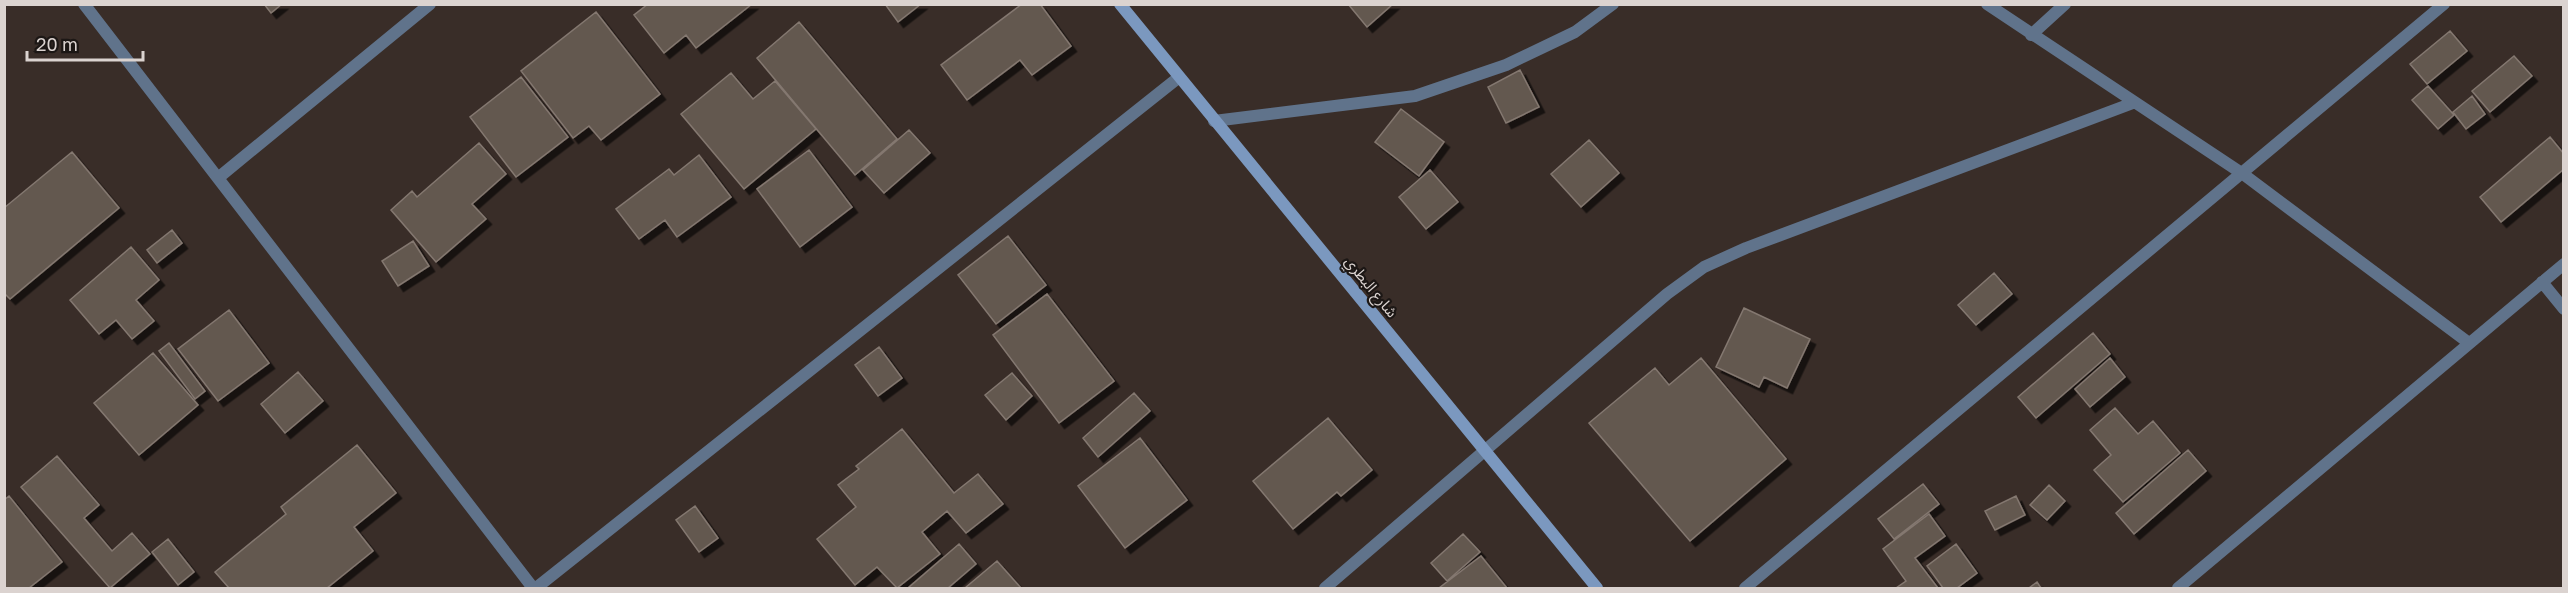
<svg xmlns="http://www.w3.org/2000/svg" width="2568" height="593" viewBox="0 0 2568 593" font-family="'Golos Text','Noto Sans Arabic',sans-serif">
<defs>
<filter id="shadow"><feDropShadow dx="5.5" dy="5.5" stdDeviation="0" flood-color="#0009"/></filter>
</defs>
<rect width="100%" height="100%" fill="#392d28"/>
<path fill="#635850" stroke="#847870" stroke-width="1.5" filter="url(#shadow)" d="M 264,4 L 282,4 L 271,13 Z
M 648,4 L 752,4 L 696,48 L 686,35 L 664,53 L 634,15 Z
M 885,4 L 921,4 L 898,22 Z
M 1022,4 L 1040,4 L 1071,46 L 1032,75 L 1020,60 L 967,100 L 941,65 Z
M 1348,4 L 1393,4 L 1367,27 Z
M 596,12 L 660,94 L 601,140 L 589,126 L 573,138 L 521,71 Z
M 799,22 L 897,139 L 855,175 L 757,58 Z
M 2450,31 L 2467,51 L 2427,84 L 2410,64 Z
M 2514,56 L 2532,76 L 2490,112 L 2472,91 Z
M 1520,70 L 1539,107 L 1506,123 L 1488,87 Z
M 731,73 L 753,99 L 775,81 L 816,129 L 744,189 L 681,114 Z
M 521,77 L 568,137 L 516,177 L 470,117 Z
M 2428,86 L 2454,115 L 2438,129 L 2412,100 Z
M 2472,96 L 2485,114 L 2466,129 L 2453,112 Z
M 1401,109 L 1444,142 L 1419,176 L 1375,142 Z
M 909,130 L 930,153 L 884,193 L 863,170 Z
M 2550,137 L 2564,154 L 2564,169 L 2501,222 L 2480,197 Z
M 1589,140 L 1619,173 L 1581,207 L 1551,174 Z
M 479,143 L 506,174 L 472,204 L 486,219 L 436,262 L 391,210 L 412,191 L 417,197 Z
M 809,150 L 852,207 L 800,247 L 757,189 Z
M 72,152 L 119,208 L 10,299 L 4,293 L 4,208 Z
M 699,155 L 731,197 L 677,237 L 665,220 L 639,239 L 616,209 L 669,169 L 674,175 Z
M 1430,170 L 1458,202 L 1426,229 L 1399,197 Z
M 172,230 L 182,243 L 157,263 L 147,250 Z
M 1008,236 L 1046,285 L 996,324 L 958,275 Z
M 413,241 L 429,266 L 398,286 L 382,261 Z
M 131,247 L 159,280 L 136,300 L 154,321 L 132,339 L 116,320 L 99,334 L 70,300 Z
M 1994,273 L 2012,294 L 1976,325 L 1958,305 Z
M 1047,294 L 1114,381 L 1059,423 L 993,335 Z
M 1744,308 L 1810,339 L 1787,388 L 1764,377 L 1759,387 L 1716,367 Z
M 229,310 L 269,363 L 218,401 L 178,349 Z
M 2093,333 L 2110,354 L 2036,418 L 2018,397 Z
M 169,343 L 205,391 L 195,399 L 159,351 Z
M 879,347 L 902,378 L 878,396 L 855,365 Z
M 153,353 L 198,405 L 139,455 L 94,403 Z
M 1701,358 L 1786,459 L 1690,541 L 1589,423 L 1655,368 L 1669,385 Z
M 2110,358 L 2125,377 L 2090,407 L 2075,389 Z
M 298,372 L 323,401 L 285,433 L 261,404 Z
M 1012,373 L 1032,396 L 1006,420 L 985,395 Z
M 1134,393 L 1150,411 L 1098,457 L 1083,438 Z
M 2115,408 L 2138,434 L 2153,421 L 2180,453 L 2123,502 L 2094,470 L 2111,455 L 2090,430 Z
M 1328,418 L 1372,470 L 1341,496 L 1337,492 L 1293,529 L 1253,481 Z
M 902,429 L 954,493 L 978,474 L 1003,504 L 966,533 L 947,511 L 922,532 L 940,554 L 897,588 L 877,567 L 855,585 L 817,539 L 856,507 L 838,485 L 859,469 L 856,466 Z
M 1140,438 L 1187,500 L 1125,548 L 1078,486 Z
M 357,445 L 396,493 L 354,527 L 373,551 L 327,588 L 229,588 L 215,572 L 286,514 L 281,507 Z
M 2188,450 L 2206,471 L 2134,534 L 2116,513 Z
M 57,456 L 99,505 L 84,518 L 112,551 L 132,533 L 150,554 L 110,588 L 21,487 Z
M 1923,484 L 1939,504 L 1894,539 L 1878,519 Z
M 2049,485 L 2065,501 L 2047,520 L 2030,505 Z
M 9,496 L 62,562 L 29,588 L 4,588 L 4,500 Z
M 2016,496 L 2025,515 L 1995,530 L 1985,511 Z
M 695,506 L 718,538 L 699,552 L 676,520 Z
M 1929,514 L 1945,536 L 1915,558 L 1938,588 L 1896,588 L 1906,581 L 1883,549 Z
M 1463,534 L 1480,552 L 1447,581 L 1431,563 Z
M 168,539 L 194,572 L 178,585 L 152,552 Z
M 959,544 L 976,564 L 948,588 L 908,588 Z
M 1956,544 L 1977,573 L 1957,588 L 1943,588 L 1927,566 Z
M 1481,556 L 1507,588 L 1439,588 Z
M 997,561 L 1021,588 L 965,588 Z
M 2037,582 L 2041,588 L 2029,588 Z"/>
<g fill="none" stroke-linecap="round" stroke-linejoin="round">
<path stroke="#60738b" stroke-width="12" d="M 84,4 L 533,588
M 1987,4 L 2243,174 L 2469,343
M 2031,35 L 2065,4
M 1214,121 L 1415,96 L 1506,65 L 1575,32 L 1613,4
M 218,178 L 430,4
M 2542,282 L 2564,309
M 536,588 L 1178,78
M 1325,588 L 1667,294 L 1704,267 L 1746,248 L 2133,103
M 1745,588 L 2444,4
M 2178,588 L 2564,264"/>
<path stroke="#7b98bf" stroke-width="12" d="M 1120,4 L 1597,588"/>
</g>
<g text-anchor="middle" stroke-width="4.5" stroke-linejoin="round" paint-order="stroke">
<g font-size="15" fill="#dbd3d0" stroke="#1c1715">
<text transform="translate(1371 287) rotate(51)" y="5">شارع البطري</text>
</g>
</g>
<rect width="2568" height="593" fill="none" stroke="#dbd3d0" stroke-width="12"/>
<path d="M27 51v9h116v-9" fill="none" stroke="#dbd3d0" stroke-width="3"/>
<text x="36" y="51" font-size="18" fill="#dbd3d0" stroke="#1c1715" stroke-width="4.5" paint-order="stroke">20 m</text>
</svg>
